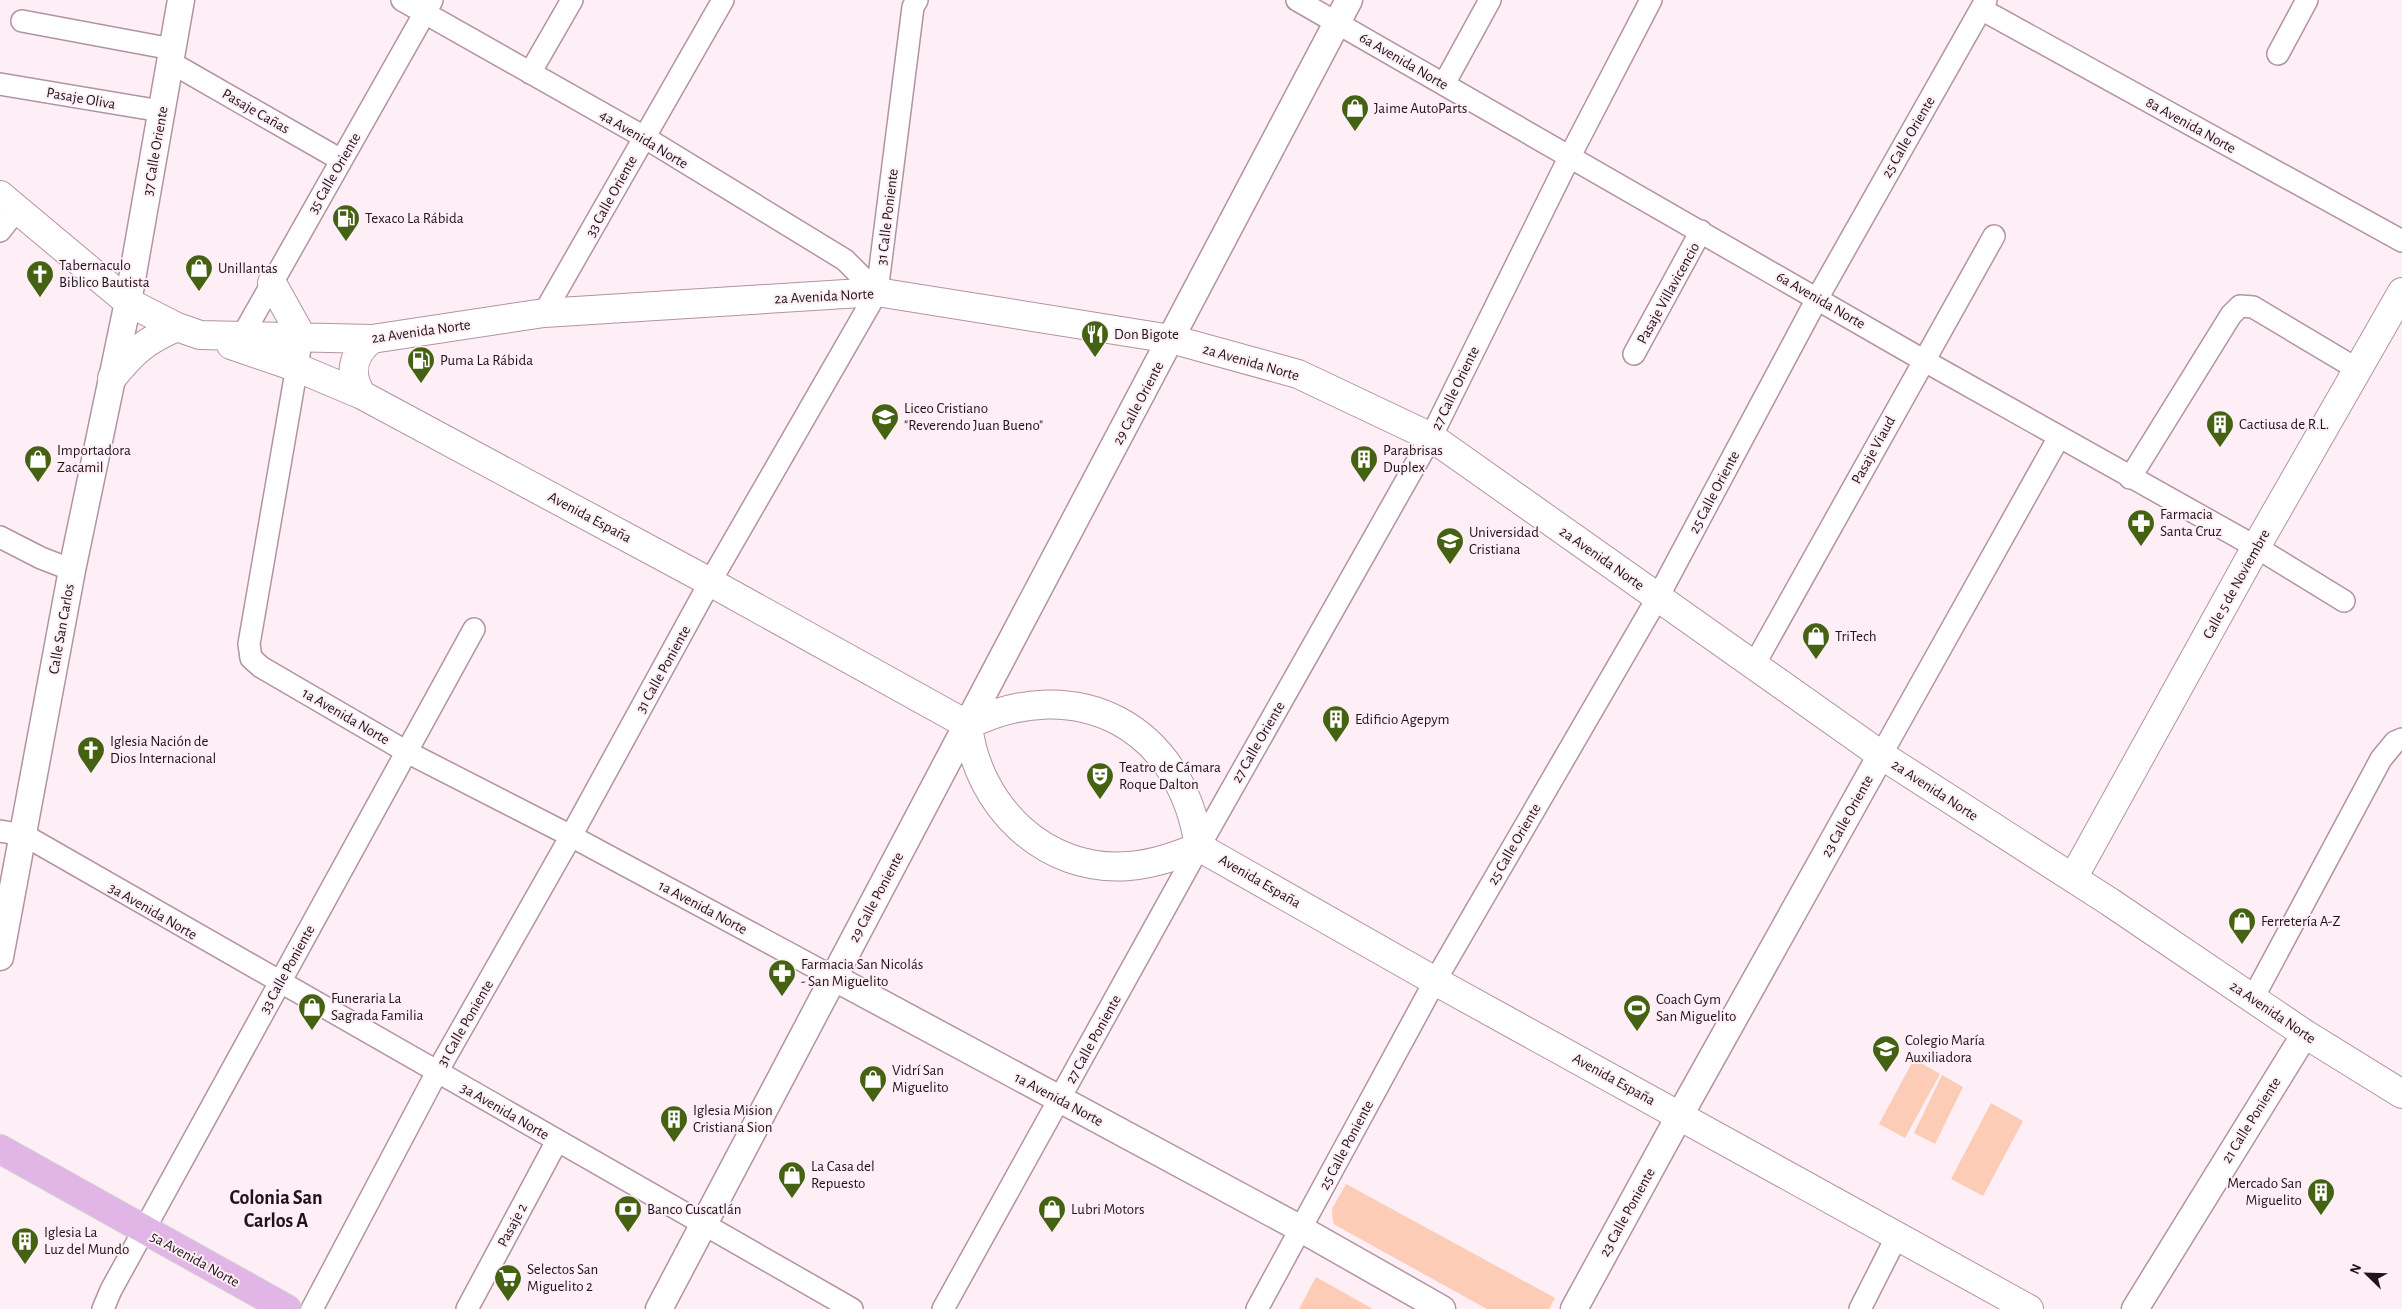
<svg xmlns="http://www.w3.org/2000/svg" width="2402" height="1309" viewBox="0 0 2402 1309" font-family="'Alegreya Sans',sans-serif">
<rect width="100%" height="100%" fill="#fdeff5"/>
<path fill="#fcccb6" d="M 1914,1059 L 1940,1074 L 1905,1138 L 1879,1124 Z
M 1942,1075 L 1963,1087 L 1935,1144 L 1914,1133 Z
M 1991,1103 L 2023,1121 L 1983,1196 L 1951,1179 Z
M 1346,1184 L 1555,1298 L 1549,1309 L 1487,1309 L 1337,1226 L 1333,1223 L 1332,1209 Z
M 1316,1277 L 1373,1309 L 1299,1309 Z"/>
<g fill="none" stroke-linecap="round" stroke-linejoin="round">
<g stroke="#b393a1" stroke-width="24">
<path id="minor" d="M 402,0 L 644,137 L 845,260 L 877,292
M 1297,0 L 1923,360 L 2256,547 L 2344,601
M 1981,9 L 2402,241
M 22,21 L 172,49
M 2278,54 L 2307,0
M 170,62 L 341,160
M 530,73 L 572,0
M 0,84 L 161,111
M 1444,84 L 1490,0
M 0,231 L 17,209
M 544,313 L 723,0
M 302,337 L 249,644 L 251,658 L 261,667 L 407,752 L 571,836 L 833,977
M 236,347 L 432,0
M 1634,354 L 1701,231
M 2130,478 L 2231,315 L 2240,306 L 2253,307 L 2357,369
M 0,537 L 41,558 L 72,570
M 1754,665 L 1994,236
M 1881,755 L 2059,437
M 0,831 L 24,835 L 852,1309
M 2253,998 L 2381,759 L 2395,742 L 2402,739
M 103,1309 L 111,1290 L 474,629
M 312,1309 L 437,1072 L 571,836 L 710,582 L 877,292 L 913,7 L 917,0
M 467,1309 L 557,1141
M 943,1309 L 1199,847 L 1431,437 L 1570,156 L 1651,0
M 1257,1309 L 1435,981 L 1658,597 L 1818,297 L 1986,0
M 1860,1309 L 1897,1236"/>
</g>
<g stroke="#b393a1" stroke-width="29">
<path id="tertiary" d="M 0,957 L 72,570 L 128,302 L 181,0
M 833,977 L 1301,1229 L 1442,1309
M 659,1309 L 1349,0
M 1574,1309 L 1680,1115 L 1881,755
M 2135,1309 L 2305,1034"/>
</g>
<g stroke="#b393a1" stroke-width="30">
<path id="secondary" d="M 0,195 L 128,302 L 177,327 L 200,335 L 372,339 L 544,313 L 877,292 L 1171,339 L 1298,374 L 1431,437 L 1881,755 L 2110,902 L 2305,1034 L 2402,1094
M 272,283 L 302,337
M 231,345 L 298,368 L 362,395 L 710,582 L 968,725
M 112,378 C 134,351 145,341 177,327
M 362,395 C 348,374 352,354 372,339
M 968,725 C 1077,671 1182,727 1199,847
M 968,725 C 977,806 1045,873 1129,866 C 1154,864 1176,856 1199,847
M 1199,847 L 1435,981 L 2029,1309
M 2073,878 L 2256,547 L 2402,292"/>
</g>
<g stroke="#d2d0d1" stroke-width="30">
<path id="primary" d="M 0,1149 L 287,1309"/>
</g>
<use href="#minor" stroke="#fff" stroke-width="21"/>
<use href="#tertiary" stroke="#fff" stroke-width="26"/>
<use href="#secondary" stroke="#fff" stroke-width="28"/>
<use href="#primary" stroke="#e1b6e6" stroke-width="28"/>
</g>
<defs>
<g id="shop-pin" transform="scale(1.4375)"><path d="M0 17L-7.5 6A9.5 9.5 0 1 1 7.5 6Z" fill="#456112" stroke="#fdeff5"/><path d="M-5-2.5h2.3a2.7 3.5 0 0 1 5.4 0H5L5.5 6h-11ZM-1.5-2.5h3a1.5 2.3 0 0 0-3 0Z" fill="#fff"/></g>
<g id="fuel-pin" transform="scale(1.4375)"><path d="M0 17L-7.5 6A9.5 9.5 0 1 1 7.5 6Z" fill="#456112" stroke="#fdeff5"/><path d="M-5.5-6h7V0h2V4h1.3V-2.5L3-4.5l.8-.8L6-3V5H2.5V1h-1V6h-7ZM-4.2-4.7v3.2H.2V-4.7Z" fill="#fff"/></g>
<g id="church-pin" transform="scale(1.4375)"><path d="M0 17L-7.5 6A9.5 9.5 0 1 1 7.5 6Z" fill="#456112" stroke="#fdeff5"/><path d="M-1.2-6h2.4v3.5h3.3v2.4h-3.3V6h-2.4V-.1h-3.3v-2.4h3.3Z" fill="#fff"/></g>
<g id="restaurant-pin" transform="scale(1.4375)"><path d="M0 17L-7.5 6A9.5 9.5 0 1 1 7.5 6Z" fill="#456112" stroke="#fdeff5"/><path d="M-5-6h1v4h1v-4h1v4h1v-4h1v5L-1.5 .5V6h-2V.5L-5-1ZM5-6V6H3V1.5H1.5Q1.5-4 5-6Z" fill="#fff"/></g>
<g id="school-pin" transform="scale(1.4375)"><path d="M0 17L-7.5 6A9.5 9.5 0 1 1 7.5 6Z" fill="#456112" stroke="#fdeff5"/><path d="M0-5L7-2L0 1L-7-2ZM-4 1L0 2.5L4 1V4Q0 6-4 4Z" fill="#fff"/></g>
<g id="building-pin" transform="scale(1.4375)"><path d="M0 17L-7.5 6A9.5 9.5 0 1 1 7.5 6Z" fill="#456112" stroke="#fdeff5"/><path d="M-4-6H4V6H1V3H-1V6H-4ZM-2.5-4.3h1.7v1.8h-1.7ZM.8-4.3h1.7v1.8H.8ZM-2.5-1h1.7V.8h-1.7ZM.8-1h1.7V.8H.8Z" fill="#fff"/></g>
<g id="pharmacy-pin" transform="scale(1.4375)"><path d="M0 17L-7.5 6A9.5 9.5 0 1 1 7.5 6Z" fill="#456112" stroke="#fdeff5"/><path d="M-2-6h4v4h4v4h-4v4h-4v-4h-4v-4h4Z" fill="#fff"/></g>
<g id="university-pin" transform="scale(1.4375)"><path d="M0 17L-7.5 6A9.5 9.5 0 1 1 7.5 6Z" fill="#456112" stroke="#fdeff5"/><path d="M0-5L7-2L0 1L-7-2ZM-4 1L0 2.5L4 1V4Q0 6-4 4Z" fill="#fff"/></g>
<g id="theatre-pin" transform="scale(1.4375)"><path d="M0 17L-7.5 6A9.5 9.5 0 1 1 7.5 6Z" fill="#456112" stroke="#fdeff5"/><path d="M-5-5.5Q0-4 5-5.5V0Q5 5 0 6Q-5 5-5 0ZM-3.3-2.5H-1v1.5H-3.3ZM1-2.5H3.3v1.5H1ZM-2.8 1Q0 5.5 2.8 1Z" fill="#fff"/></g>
<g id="stadium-pin" transform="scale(1.4375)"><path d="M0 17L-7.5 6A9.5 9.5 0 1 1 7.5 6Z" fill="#456112" stroke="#fdeff5"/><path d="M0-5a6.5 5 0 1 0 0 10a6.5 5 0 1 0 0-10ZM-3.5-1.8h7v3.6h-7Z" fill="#fff"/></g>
<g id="bank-pin" transform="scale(1.4375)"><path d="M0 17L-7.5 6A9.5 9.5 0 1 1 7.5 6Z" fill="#456112" stroke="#fdeff5"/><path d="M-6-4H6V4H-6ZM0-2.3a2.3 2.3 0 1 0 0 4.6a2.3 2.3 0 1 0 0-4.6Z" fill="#fff"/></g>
<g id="supermarket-pin" transform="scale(1.4375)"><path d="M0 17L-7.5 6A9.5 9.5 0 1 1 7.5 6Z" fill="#456112" stroke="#fdeff5"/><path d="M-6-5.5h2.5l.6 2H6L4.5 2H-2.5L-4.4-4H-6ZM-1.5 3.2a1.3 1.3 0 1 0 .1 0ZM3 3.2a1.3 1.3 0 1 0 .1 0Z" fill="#fff"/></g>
</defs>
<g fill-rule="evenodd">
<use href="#shop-pin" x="1355" y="108"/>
<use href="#fuel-pin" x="346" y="218"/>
<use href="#shop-pin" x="199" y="268"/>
<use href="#church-pin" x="40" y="274"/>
<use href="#restaurant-pin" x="1095" y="334"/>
<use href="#fuel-pin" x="421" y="360"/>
<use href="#school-pin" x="885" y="417"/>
<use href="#building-pin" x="2220" y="424"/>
<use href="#shop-pin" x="38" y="459"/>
<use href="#building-pin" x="1364" y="459"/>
<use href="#pharmacy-pin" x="2141" y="523"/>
<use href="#university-pin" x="1450" y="541"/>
<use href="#shop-pin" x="1816" y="636"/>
<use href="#building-pin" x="1336" y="719"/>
<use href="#church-pin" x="91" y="750"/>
<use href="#theatre-pin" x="1100" y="776"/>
<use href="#shop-pin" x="2242" y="921"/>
<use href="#pharmacy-pin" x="782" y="973"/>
<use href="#shop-pin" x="312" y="1007"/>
<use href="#stadium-pin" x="1637" y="1008"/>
<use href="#school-pin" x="1886" y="1049"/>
<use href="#shop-pin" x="873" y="1079"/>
<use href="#building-pin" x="674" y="1119"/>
<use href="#shop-pin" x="792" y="1175"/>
<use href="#building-pin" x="2321" y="1192"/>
<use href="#bank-pin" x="628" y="1209"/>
<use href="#shop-pin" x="1052" y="1209"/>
<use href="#building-pin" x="25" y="1241"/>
<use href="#supermarket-pin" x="508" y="1278"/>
</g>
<g text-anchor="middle" stroke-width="4" stroke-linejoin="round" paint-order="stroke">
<g font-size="15" fill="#1f1419" stroke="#fdeff5">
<text transform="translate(1404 61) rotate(30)" y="5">6a Avenida Norte</text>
<text transform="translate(81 98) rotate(10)" y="5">Pasaje Oliva</text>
<text transform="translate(256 111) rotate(30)" y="5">Pasaje Cañas</text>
<text transform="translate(2191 125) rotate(29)" y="5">8a Avenida Norte</text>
<text transform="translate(1908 137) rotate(-60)" y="5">25 Calle Oriente</text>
<text transform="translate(644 139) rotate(31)" y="5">4a Avenida Norte</text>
<text transform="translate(155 151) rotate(-80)" y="5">37 Calle Oriente</text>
<text transform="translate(334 173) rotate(-60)" y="5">35 Calle Oriente</text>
<text transform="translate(611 196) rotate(-61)" y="5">33 Calle Oriente</text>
<text transform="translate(887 217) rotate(-83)" y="5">31 Calle Poniente</text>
<text transform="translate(1668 293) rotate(-61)" y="5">Pasaje Villavicencio</text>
<text transform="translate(824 296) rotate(-3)" y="5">2a Avenida Norte</text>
<text transform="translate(1821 300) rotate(30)" y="5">6a Avenida Norte</text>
<text transform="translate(421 331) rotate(-8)" y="5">2a Avenida Norte</text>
<text transform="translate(1251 362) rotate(16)" y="5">2a Avenida Norte</text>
<text transform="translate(1455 388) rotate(-64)" y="5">27 Calle Oriente</text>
<text transform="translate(1138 403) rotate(-62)" y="5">29 Calle Oriente</text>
<text transform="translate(1873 450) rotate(-61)" y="5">Pasaje Viaud</text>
<text transform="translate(1714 492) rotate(-62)" y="5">25 Calle Oriente</text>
<text transform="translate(590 517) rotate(28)" y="5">Avenida España</text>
<text transform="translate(1602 558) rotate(35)" y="5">2a Avenida Norte</text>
<text transform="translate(2236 584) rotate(-61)" y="5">Calle 5 de Noviembre</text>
<text transform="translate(61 629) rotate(-80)" y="5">Calle San Carlos</text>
<text transform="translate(663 669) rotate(-61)" y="5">31 Calle Poniente</text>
<text transform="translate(346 716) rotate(30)" y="5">1a Avenida Norte</text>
<text transform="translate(1258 742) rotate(-60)" y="5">27 Calle Oriente</text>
<text transform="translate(1935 790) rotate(33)" y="5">2a Avenida Norte</text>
<text transform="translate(1847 816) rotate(-61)" y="5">23 Calle Oriente</text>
<text transform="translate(1514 844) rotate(-60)" y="5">25 Calle Oriente</text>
<text transform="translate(1260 881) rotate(30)" y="5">Avenida España</text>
<text transform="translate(876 897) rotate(-62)" y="5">29 Calle Poniente</text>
<text transform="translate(703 907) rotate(28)" y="5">1a Avenida Norte</text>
<text transform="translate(153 911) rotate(30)" y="5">3a Avenida Norte</text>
<text transform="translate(287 969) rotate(-61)" y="5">33 Calle Poniente</text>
<text transform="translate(2273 1012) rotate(34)" y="5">2a Avenida Norte</text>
<text transform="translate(465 1023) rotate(-60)" y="5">31 Calle Poniente</text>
<text transform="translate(1093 1039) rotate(-61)" y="5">27 Calle Poniente</text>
<text transform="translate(1614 1079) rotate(29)" y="5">Avenida España</text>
<text transform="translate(1059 1099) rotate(28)" y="5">1a Avenida Norte</text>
<text transform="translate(505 1111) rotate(30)" y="5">3a Avenida Norte</text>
<text transform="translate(2251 1120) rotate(-58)" y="5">21 Calle Poniente</text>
<text transform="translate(1346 1145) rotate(-62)" y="5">25 Calle Poniente</text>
<text transform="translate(1627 1212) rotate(-61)" y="5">23 Calle Poniente</text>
<text transform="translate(512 1225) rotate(-62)" y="5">Pasaje 2</text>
<text transform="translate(195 1259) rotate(29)" y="5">5a Avenida Norte</text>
</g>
<g font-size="15" fill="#1f1419" stroke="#fdeff5" text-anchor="start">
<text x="1374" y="113">Jaime AutoParts</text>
<text x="365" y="223">Texaco La Rábida</text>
<text x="59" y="270">Tabernaculo<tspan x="59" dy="17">Biblico Bautista</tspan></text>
<text x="218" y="273">Unillantas</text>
<text x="1114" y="339">Don Bigote</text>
<text x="440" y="365">Puma La Rábida</text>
<text x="904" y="413">Liceo Cristiano<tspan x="904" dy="17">"Reverendo Juan Bueno"</tspan></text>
<text x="2239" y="429">Cactiusa de R.L.</text>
<text x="57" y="455">Importadora<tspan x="57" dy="17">Zacamil</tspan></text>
<text x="1383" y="455">Parabrisas<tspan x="1383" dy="17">Duplex</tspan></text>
<text x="2160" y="519">Farmacia<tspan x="2160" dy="17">Santa Cruz</tspan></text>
<text x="1469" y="537">Universidad<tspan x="1469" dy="17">Cristiana</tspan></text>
<text x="1835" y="641">TriTech</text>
<text x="1355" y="724">Edificio Agepym</text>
<text x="110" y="746">Iglesia Nación de<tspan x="110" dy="17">Dios Internacional</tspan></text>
<text x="1119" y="772">Teatro de Cámara<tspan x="1119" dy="17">Roque Dalton</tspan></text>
<text x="2261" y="926">Ferretería A-Z</text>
<text x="801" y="969">Farmacia San Nicolás<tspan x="801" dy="17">- San Miguelito</tspan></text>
<text x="331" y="1003">Funeraria La<tspan x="331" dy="17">Sagrada Familia</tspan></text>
<text x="1656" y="1004">Coach Gym<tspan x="1656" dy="17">San Miguelito</tspan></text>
<text x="1905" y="1045">Colegio María<tspan x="1905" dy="17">Auxiliadora</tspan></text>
<text x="892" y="1075">Vidrí San<tspan x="892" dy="17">Miguelito</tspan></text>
<text x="693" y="1115">Iglesia Mision<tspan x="693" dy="17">Cristiana Sion</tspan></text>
<text x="811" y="1171">La Casa del<tspan x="811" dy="17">Repuesto</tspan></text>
<text x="2302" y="1188" text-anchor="end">Mercado San<tspan x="2302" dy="17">Miguelito</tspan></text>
<text x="647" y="1214">Banco Cuscatlán</text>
<text x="1071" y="1214">Lubri Motors</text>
<text x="44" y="1237">Iglesia La<tspan x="44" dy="17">Luz del Mundo</tspan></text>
<text x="527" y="1274">Selectos San<tspan x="527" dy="17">Miguelito 2</tspan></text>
</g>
<g font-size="20" font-weight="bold" fill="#1f1419" stroke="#fdeff5">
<text x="276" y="1204">Colonia San<tspan x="276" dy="23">Carlos A</tspan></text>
</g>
</g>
<g transform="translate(2367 1274) rotate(293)" stroke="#fdeff5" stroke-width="4" paint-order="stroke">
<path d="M0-4L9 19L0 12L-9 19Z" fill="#1f1419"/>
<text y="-8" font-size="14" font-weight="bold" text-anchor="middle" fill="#1f1419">N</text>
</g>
</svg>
